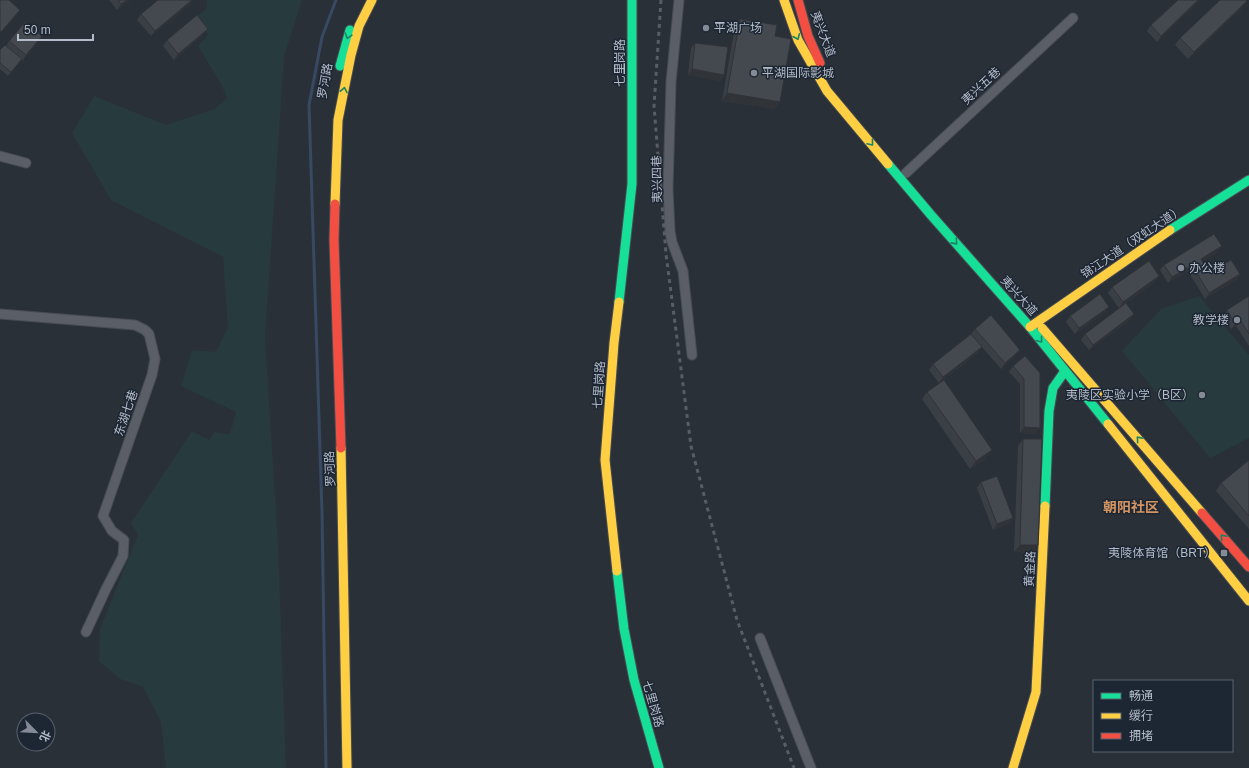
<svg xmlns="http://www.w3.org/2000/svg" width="1249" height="768" viewBox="0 0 1249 768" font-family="Helvetica,'Noto Sans SC',sans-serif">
<rect width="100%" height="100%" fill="#2a3038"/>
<path fill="#273a3e" d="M 207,0 L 302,0 L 284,57 L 265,338 L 278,544 L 286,768 L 166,768 L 161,722 L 143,687 L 120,679 L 99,661 L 100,629 L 138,535 L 131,523 L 192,431 L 209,440 L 214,432 L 230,434 L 236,412 L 181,386 L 192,350 L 216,352 L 228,327 L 223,257 L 111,200 L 72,133 L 94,96 L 166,125 L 215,109 L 227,98 L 221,84 L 198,46 L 208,35 L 195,18 L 207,8 Z
M 1199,296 L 1249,355 L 1249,438 L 1210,458 L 1122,351 L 1161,309 Z"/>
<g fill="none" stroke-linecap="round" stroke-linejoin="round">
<path stroke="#384963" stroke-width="3" d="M 326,768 L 322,513 L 309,105 L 322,37 L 336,0"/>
<g stroke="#484c53" stroke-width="11">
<path id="street" d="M 679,0 L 671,82 L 668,189 L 670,231 L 672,242 L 683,271 L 692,355
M 0,156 L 26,163
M 906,173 L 1073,18
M 0,314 L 135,325 L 145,330 L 149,334 L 155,359 L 152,375 L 103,516 L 112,531 L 124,540 L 123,556 L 106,589 L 86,632
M 760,638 L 811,768"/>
</g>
<g stroke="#484c53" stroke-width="11">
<path id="fast" d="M 340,66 L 350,30
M 888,164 L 931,215 L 1030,327 L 1108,424
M 1170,230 L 1249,180
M 619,302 L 632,184 L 632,0
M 1045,506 L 1049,411 L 1053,388 L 1065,371
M 617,571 L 624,629 L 634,680 L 659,768"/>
</g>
<g stroke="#484c53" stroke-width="11">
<path id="slow" d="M 784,0 L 798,40 L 827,91 L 888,164
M 335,204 L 338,120 L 351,55 L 359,26 L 372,0
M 1030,327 L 1170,230
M 1042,328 L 1202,513
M 1108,424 L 1249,601
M 341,448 L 347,768
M 617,571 L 605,460 L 614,343 L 619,302
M 1013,768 L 1036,692 L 1045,506"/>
</g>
<g stroke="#484c53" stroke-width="11">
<path id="jam" d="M 798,0 L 808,36 L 820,63
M 335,204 L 334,240 L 341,448
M 1202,513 L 1249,567"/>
</g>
<use href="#street" stroke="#5a5e66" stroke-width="9"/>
<use href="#fast" stroke="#16e098" stroke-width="9"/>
<use href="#slow" stroke="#ffcf43" stroke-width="9"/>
<use href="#jam" stroke="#f24e42" stroke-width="9"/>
<path stroke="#595d64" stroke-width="3" stroke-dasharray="4 4" stroke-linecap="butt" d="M 661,0 L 654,106 L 666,254 L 691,446 L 737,620 L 794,768"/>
</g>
<path fill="#3a3f45" d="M 109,0 L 130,0 L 117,10 Z
M 192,0 L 189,5 L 151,36 L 137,20 L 141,14 Z
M 1200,0 L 1157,42 L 1147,31 L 1151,25 Z
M 1242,8 L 1188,59 L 1175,45 L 1180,38 Z
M 740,19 L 775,36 L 775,109 L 722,101 L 735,26 Z
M 204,34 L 174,60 L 163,46 L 167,40 Z
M 9,41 L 38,42 L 22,61 L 21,60 L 8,76 L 0,69 L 0,50 L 6,46 Z
M 695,43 L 724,75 L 720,81 L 688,75 L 691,48 Z
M 1218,252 L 1202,261 L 1209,273 L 1240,274 L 1236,280 L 1205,299 L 1188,271 L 1168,283 L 1160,270 L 1164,265 Z
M 1155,282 L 1119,308 L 1108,293 L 1112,287 Z
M 1249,296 L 1249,346 L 1236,326 L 1231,329 L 1223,316 L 1227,310 Z
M 1109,307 L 1105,312 L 1075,334 L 1066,322 L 1070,316 Z
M 1130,320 L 1089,350 L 1081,340 L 1085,334 Z
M 975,329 L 1016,355 L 1001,369 L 975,339 L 982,347 L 978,353 L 939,383 L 929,370 L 933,364 L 971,334 Z
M 1025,356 L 1036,434 L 1020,433 L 1020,384 L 1009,372 L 1013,366 Z
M 927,392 L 987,458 L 970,469 L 922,399 Z
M 1023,439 L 1033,553 L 1014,552 L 1018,446 Z
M 1249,460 L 1249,529 L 1216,491 L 1221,483 Z
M 981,482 L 1013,518 L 1009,524 L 993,530 L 977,488 Z"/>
<path fill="#303338" d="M 127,0 L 130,0 L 117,10 L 121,4 Z
M 192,0 L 189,5 L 151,36 L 155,31 Z
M 1198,0 L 1200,0 L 1157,42 L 1161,36 Z
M 1247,1 L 1242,8 L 1188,59 L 1194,52 Z
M 20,10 L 16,16 L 0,34 L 0,33 Z
M 208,29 L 204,34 L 174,60 L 178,54 Z
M 42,36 L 38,42 L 22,61 L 26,55 Z
M 692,69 L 724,75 L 720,81 L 688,75 Z
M 727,93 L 780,102 L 775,109 L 722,101 Z
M 1222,246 L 1218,252 L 1197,264 L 1201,259 Z
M 1192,265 L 1188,271 L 1168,283 L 1172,277 Z
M 1240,274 L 1236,280 L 1205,299 L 1209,293 Z
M 1159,276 L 1155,282 L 1119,308 L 1123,302 Z
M 1109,307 L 1105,312 L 1075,334 L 1079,328 Z
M 1134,314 L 1130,320 L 1089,350 L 1093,345 Z
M 1240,320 L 1236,326 L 1231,329 L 1235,324 Z
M 982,347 L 978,353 L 939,383 L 943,377 Z
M 1020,350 L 1016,355 L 1001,369 L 1005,363 Z
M 1024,427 L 1040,428 L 1036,434 L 1020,433 Z
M 992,450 L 987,458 L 970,469 L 976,461 Z
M 1013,518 L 1009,524 L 993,530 L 997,524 Z
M 1020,545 L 1038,545 L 1033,553 L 1014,552 Z"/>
<path fill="#444950" stroke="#303338" d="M 0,0 L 9,0 L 20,10 L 1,32 L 0,31 Z
M 118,0 L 127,0 L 121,4 Z
M 158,0 L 192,0 L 155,31 L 141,14 Z
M 1178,0 L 1198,0 L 1161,36 L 1151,25 Z
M 1220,0 L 1246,0 L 1247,1 L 1194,52 L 1180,38 Z
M 197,15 L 208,29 L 178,54 L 167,40 Z
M 740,19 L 777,25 L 775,36 L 791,39 L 780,102 L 727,93 Z
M 25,22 L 42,36 L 26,55 L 9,41 Z
M 695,43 L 728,47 L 724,75 L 692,69 Z
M 5,45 L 22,59 L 11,72 L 0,63 L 0,50 Z
M 1214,234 L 1222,246 L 1201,259 L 1209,273 L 1231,260 L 1240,274 L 1209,293 L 1192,265 L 1172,277 L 1164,265 Z
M 1149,261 L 1159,276 L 1123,302 L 1112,287 Z
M 1100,294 L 1109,307 L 1079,328 L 1070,316 Z
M 1249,296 L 1249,334 L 1240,320 L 1235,324 L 1227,310 Z
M 1126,303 L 1134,314 L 1093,345 L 1085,334 Z
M 991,315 L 1020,350 L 1005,363 L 975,329 Z
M 971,334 L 982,347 L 943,377 L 933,364 Z
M 1025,356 L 1040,373 L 1040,428 L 1024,427 L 1024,379 L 1013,366 Z
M 944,380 L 992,450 L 976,461 L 927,392 Z
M 1023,439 L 1042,439 L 1038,545 L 1020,545 Z
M 1249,460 L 1249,516 L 1221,483 Z
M 997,476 L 1013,518 L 997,524 L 981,482 Z"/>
<defs><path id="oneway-chevron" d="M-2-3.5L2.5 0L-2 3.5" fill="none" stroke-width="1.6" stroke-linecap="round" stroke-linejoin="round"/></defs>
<g stroke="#1a8366">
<use href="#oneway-chevron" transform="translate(348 36) rotate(108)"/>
<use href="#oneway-chevron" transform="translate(797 37) rotate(67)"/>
<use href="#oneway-chevron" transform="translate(344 90) rotate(-79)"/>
<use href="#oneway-chevron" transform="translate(871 143) rotate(50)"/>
<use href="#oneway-chevron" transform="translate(955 242) rotate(48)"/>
<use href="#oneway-chevron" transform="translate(1040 340) rotate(52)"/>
<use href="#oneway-chevron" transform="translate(1139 439) rotate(-131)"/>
<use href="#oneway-chevron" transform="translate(1223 537) rotate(-131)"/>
</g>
<g fill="#848b96" stroke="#1d2633" stroke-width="1.5">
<circle cx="706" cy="28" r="4"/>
<circle cx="754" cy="73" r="4"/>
<circle cx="1181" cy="268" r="4"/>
<circle cx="1237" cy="320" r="4"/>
<circle cx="1202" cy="395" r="4"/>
<rect x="1220" y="549" width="8" height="8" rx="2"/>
</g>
<g text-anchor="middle" stroke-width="3" stroke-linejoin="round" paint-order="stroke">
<g font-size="12" fill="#b4bcc9" stroke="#1d2633" text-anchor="start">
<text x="714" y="32">平湖广场</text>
<text x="762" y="77">平湖国际影城</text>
<text x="1189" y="272">办公楼</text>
<text x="1229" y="324" text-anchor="end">教学楼</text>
<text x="1194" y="399" text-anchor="end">夷陵区实验小学（B区）</text>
<text x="1216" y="557" text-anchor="end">夷陵体育馆（BRT）</text>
</g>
<g font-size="12" fill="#b4bcc9" stroke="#1d2633">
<text transform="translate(823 34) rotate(69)" y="4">夷兴大道</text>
<text transform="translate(620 63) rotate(-90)" y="4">七里岗路</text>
<text transform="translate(325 81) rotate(-80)" y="4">罗河路</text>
<text transform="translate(981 86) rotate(-43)" y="4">夷兴五巷</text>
<text transform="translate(657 179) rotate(-91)" y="4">夷兴四巷</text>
<text transform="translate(1132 242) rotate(-34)" y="4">锦江大道（双虹大道）</text>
<text transform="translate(1019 296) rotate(48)" y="4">夷兴大道</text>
<text transform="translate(599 385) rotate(-86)" y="4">七里岗路</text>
<text transform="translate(126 413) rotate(-71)" y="4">东湖七巷</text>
<text transform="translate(330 469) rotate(-92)" y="4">罗河路</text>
<text transform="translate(1030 569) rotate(-87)" y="4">黄金路</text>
<text transform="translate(653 704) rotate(74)" y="4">七里岗路</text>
</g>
<g font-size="14" font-weight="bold" fill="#d59563" stroke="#1d2633">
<text x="1131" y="512">朝阳社区</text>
</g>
</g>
<rect x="1093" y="680" width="140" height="72" fill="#1d2633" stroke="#59626f"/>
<rect x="1101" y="693" width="20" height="6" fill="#16e098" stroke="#59626f"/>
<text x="1129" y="700" font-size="12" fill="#b4bcc9">畅通</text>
<rect x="1101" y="713" width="20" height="6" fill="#ffcf43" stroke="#59626f"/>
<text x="1129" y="720" font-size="12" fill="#b4bcc9">缓行</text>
<rect x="1101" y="733" width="20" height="6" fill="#f24e42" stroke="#59626f"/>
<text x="1129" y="740" font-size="12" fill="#b4bcc9">拥堵</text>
<g transform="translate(36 732) rotate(114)"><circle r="19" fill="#1d2633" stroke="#59626f"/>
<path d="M0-3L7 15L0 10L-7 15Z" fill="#848b96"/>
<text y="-6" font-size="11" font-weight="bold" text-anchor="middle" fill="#b4bcc9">北</text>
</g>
<path d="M18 34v6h75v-6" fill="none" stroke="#b4bcc9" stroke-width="2"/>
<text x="24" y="34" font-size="12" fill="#b4bcc9" stroke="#1d2633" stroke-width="3" paint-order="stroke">50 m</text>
</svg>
